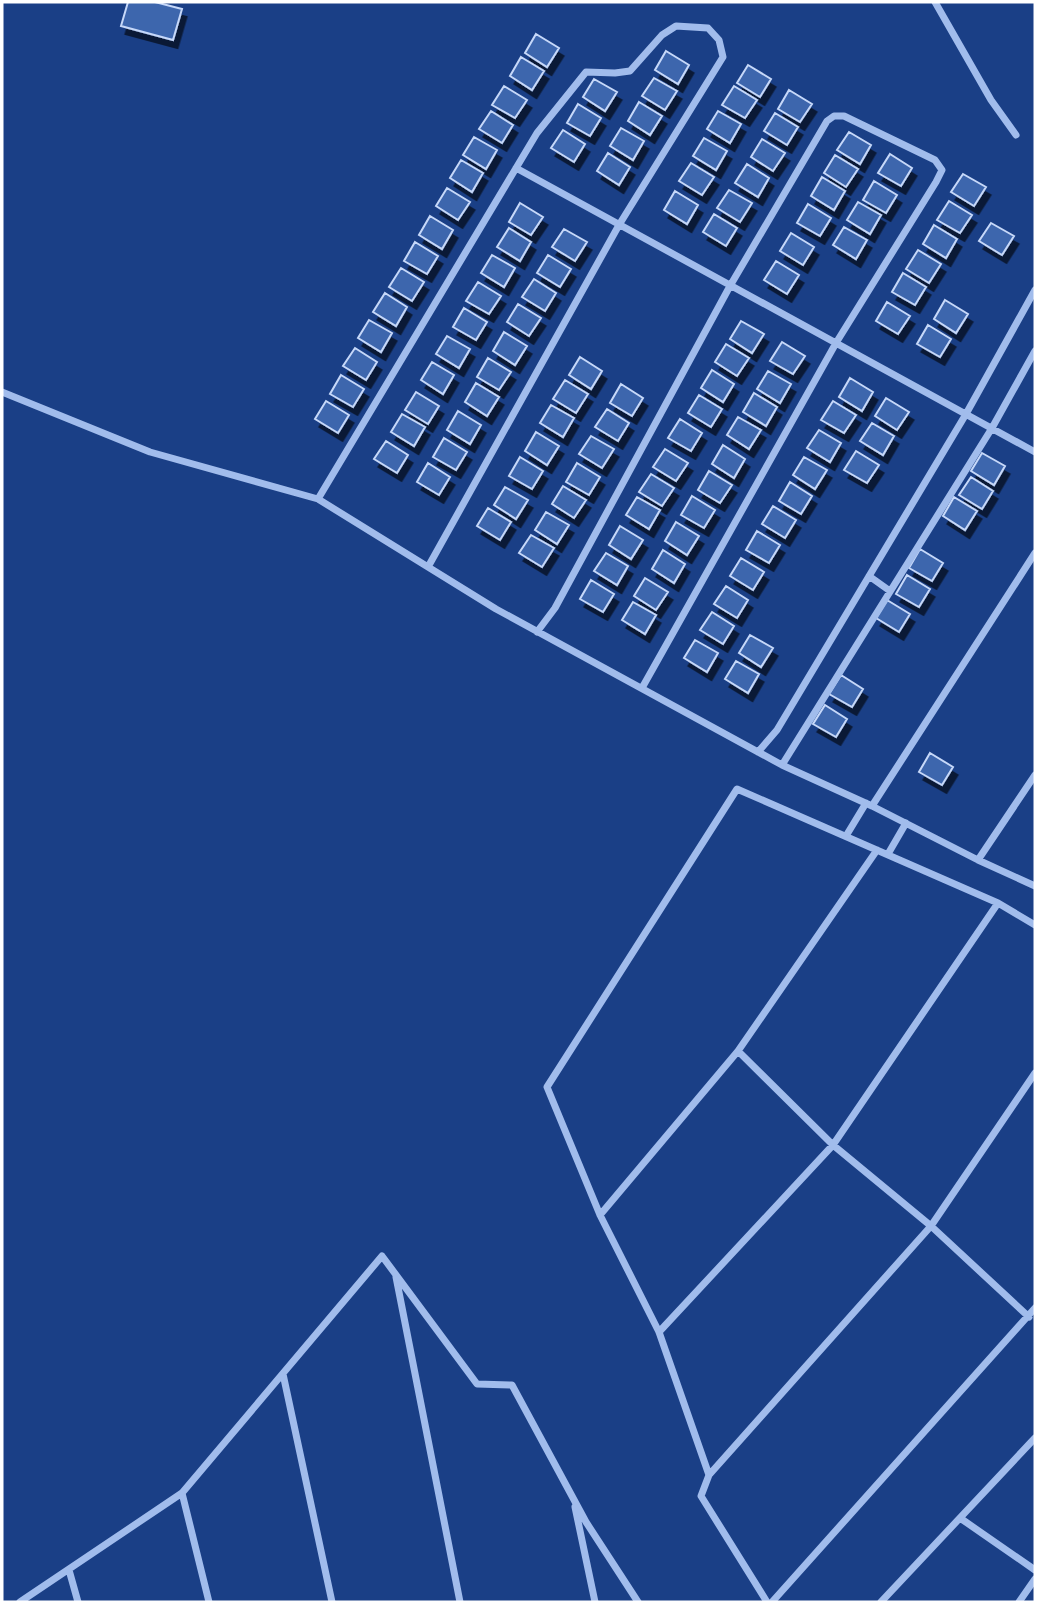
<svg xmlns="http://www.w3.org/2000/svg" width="1037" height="1604" viewBox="0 0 1037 1604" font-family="Inter,sans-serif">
<defs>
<filter id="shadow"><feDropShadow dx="4.5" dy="8" stdDeviation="0" flood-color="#0009"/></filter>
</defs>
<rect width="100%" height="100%" fill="#1a3f86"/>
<path fill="#3e66ad" stroke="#c6d8f9" stroke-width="2" filter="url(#shadow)" d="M 128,2 L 155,2 L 182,9 L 173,40 L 121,26 Z
M 536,34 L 559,48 L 547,67 L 525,53 Z
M 666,51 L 689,65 L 678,84 L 655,70 Z
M 521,57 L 544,71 L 532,90 L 510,76 Z
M 748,65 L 771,79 L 760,97 L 737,83 Z
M 654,78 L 677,91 L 665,110 L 642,96 Z
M 594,79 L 617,92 L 605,111 L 583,97 Z
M 504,86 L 527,100 L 515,118 L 492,105 Z
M 734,86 L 757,100 L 745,118 L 722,105 Z
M 789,90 L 812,104 L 800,122 L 778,109 Z
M 639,102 L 662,116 L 650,135 L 628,121 Z
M 578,104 L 601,118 L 590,136 L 567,123 Z
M 491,111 L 513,125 L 502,143 L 479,129 Z
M 718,111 L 741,124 L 730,143 L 707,129 Z
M 775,113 L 798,127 L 787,145 L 764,131 Z
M 621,128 L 644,141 L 633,160 L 610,146 Z
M 563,130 L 585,144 L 574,162 L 551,148 Z
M 849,132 L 871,145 L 860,164 L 837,150 Z
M 474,137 L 497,150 L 486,169 L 463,155 Z
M 704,138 L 727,151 L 716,170 L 693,156 Z
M 762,139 L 785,153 L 773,171 L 751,157 Z
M 608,153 L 630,167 L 619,185 L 597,171 Z
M 890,154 L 912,168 L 901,186 L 878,173 Z
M 835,155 L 858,169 L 846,187 L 824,173 Z
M 461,160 L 483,173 L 472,192 L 450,178 Z
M 691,163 L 714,177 L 702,195 L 679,181 Z
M 747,164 L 769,178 L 758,197 L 735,183 Z
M 963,174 L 986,187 L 974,206 L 951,192 Z
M 822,177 L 845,191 L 834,210 L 811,196 Z
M 874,181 L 897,195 L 886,213 L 863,200 Z
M 447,188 L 470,202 L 458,220 L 436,206 Z
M 729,190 L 752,203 L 740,222 L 717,208 Z
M 675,191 L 698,205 L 687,224 L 664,210 Z
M 949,201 L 972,215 L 960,233 L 937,220 Z
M 858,202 L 881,215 L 870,234 L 847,220 Z
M 520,203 L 543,217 L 531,235 L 509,222 Z
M 808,204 L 831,218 L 820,236 L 797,223 Z
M 714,214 L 737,228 L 726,246 L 703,232 Z
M 430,216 L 453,230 L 442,249 L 419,235 Z
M 991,223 L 1014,236 L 1002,255 L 979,241 Z
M 934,225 L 957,239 L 946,258 L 923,244 Z
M 844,227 L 867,240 L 856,259 L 833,245 Z
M 509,228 L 531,242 L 520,261 L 497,247 Z
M 564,229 L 587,242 L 575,261 L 552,247 Z
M 791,233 L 814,247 L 803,265 L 780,251 Z
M 415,242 L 438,256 L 427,274 L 404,261 Z
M 918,250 L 941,264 L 929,283 L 906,269 Z
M 492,255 L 515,268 L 504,287 L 481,273 Z
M 548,255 L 571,269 L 560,287 L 537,273 Z
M 776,261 L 799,275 L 787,294 L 764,280 Z
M 401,268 L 424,282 L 412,301 L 389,287 Z
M 903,273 L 926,287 L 915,305 L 892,292 Z
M 534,279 L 556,293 L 545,311 L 522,297 Z
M 478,282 L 501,296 L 489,314 L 466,301 Z
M 385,293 L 407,307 L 396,326 L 373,312 Z
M 945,300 L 968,314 L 956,333 L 934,319 Z
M 887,302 L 910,316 L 898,334 L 876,321 Z
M 518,304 L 541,318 L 529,336 L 507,322 Z
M 464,308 L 487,322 L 476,340 L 453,327 Z
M 369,320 L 392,333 L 381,352 L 358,338 Z
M 741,321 L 764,334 L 752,353 L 730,339 Z
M 928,325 L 951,339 L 940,357 L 917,344 Z
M 504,332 L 527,346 L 515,365 L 493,351 Z
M 447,336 L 470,349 L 459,368 L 436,354 Z
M 782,342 L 805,356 L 793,374 L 770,361 Z
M 726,344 L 749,358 L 737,376 L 715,362 Z
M 355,348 L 377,362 L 366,380 L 343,366 Z
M 580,357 L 602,371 L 591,389 L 569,375 Z
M 488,358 L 511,372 L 499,390 L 477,377 Z
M 432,362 L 454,375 L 443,394 L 421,380 Z
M 712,370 L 734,384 L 723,402 L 701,388 Z
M 768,371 L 791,384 L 780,403 L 757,389 Z
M 341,375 L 364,389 L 353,407 L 330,394 Z
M 850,378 L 873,392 L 862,411 L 839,397 Z
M 565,380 L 588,394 L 576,413 L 553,399 Z
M 476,383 L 499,397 L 487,416 L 465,402 Z
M 621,384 L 643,398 L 632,416 L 610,403 Z
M 416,392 L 439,406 L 428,424 L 405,410 Z
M 754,393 L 777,407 L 766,426 L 743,412 Z
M 699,395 L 722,409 L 711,427 L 688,413 Z
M 886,398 L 909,412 L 897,430 L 875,416 Z
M 326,401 L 349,415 L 338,433 L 315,419 Z
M 833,401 L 856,415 L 844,433 L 821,420 Z
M 551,405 L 574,418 L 563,437 L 540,423 Z
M 607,409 L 629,423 L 618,441 L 595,427 Z
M 458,411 L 481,425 L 470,444 L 447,430 Z
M 402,414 L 425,427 L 414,446 L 391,432 Z
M 738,417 L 761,430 L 749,449 L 727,435 Z
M 680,419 L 702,433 L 691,451 L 668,438 Z
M 872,423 L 894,436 L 883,455 L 860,441 Z
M 819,430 L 841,443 L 830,462 L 807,448 Z
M 536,432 L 559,446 L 547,465 L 525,451 Z
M 591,436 L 614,449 L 602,468 L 579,454 Z
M 444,438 L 467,452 L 456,470 L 433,457 Z
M 386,441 L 408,455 L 397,473 L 374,459 Z
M 723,445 L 745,459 L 734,478 L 712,464 Z
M 665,449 L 688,463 L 676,481 L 653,467 Z
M 856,451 L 879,465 L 867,483 L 844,470 Z
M 982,453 L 1005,466 L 994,485 L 971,471 Z
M 520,457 L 543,471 L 532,489 L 509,476 Z
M 804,457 L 827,470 L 815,489 L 793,475 Z
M 428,463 L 450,477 L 439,495 L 417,482 Z
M 577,463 L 600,477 L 589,495 L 566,482 Z
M 709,471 L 732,485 L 720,503 L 698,490 Z
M 651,474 L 674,488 L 662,506 L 639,492 Z
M 971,477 L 993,491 L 982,509 L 959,495 Z
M 790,482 L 812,496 L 801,514 L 779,501 Z
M 563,486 L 586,500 L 574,518 L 552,504 Z
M 505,487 L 528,500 L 516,519 L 494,505 Z
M 692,496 L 715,510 L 704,528 L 681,515 Z
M 637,497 L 660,510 L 649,529 L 626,515 Z
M 954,497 L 977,511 L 965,530 L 943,516 Z
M 773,506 L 796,520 L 785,538 L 762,524 Z
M 488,508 L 511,522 L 500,540 L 477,526 Z
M 546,512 L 569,525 L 557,544 L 535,530 Z
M 676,522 L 699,536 L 687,555 L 665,541 Z
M 620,526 L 643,540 L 631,559 L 609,545 Z
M 757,531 L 780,545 L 769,563 L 746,550 Z
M 531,535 L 554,548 L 542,567 L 519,553 Z
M 920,549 L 943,563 L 932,581 L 909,568 Z
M 663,550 L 685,564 L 674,583 L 652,569 Z
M 606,553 L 628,566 L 617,585 L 594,571 Z
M 741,558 L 764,572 L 753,590 L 730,576 Z
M 907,575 L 930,589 L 919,607 L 896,594 Z
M 645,578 L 668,592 L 656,610 L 634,596 Z
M 591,580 L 614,594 L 603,612 L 580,599 Z
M 726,586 L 748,600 L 737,618 L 714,604 Z
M 887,600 L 910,614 L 899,632 L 876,618 Z
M 633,602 L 656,615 L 645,634 L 622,620 Z
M 712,612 L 734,626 L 723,644 L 700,630 Z
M 750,635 L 773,648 L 761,667 L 739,653 Z
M 695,640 L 718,653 L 707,672 L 684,658 Z
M 736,661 L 759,674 L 748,693 L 725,679 Z
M 841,675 L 863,689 L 852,707 L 829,694 Z
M 825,705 L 847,719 L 836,737 L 813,724 Z
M 930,753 L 953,767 L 942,785 L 919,772 Z"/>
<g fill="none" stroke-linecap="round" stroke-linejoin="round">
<path stroke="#a1bcec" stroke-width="7" d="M 935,2 L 991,100 L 1016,135
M 516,168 L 1035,452
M 2,392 L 150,452 L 318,499 L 537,133 L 586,72 L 615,73 L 630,71 L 662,35 L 676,26 L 708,28 L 719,40 L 723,57 L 619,225 L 428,567
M 318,499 L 496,609 L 782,765 L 872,806 L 978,860 L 1035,886
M 869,576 L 890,591
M 537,632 L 555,608 L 730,286 L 827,121 L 834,116 L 844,116 L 935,160 L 942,170 L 936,182 L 836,343 L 642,688
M 758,752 L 777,730 L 966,414 L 1035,290
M 782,765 L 992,428 L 1035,351
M 872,806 L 1035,553
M 846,836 L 866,803
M 888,854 L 906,823
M 978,860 L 1035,775
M 738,1051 L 833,1145 L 931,1226 L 1029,1317
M 600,1215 L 738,1051 L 877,850
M 396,1277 L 460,1602
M 659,1332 L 833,1145 L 998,903
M 283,1374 L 332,1602
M 709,1475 L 931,1226 L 1035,1073
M 182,1493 L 209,1602
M 575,1507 L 595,1602
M 960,1518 L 1035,1570
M 69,1570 L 78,1602
M 20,1602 L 182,1493 L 382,1256 L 477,1384 L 512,1385 L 586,1522 L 638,1602
M 767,1602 L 701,1496 L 709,1475 L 659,1332 L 600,1215 L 547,1087 L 737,789 L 998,903 L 1035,925
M 772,1602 L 1035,1308
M 881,1602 L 1035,1438
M 1019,1602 L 1035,1579"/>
</g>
<rect width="1037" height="1604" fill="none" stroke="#ffffff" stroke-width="7"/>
</svg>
